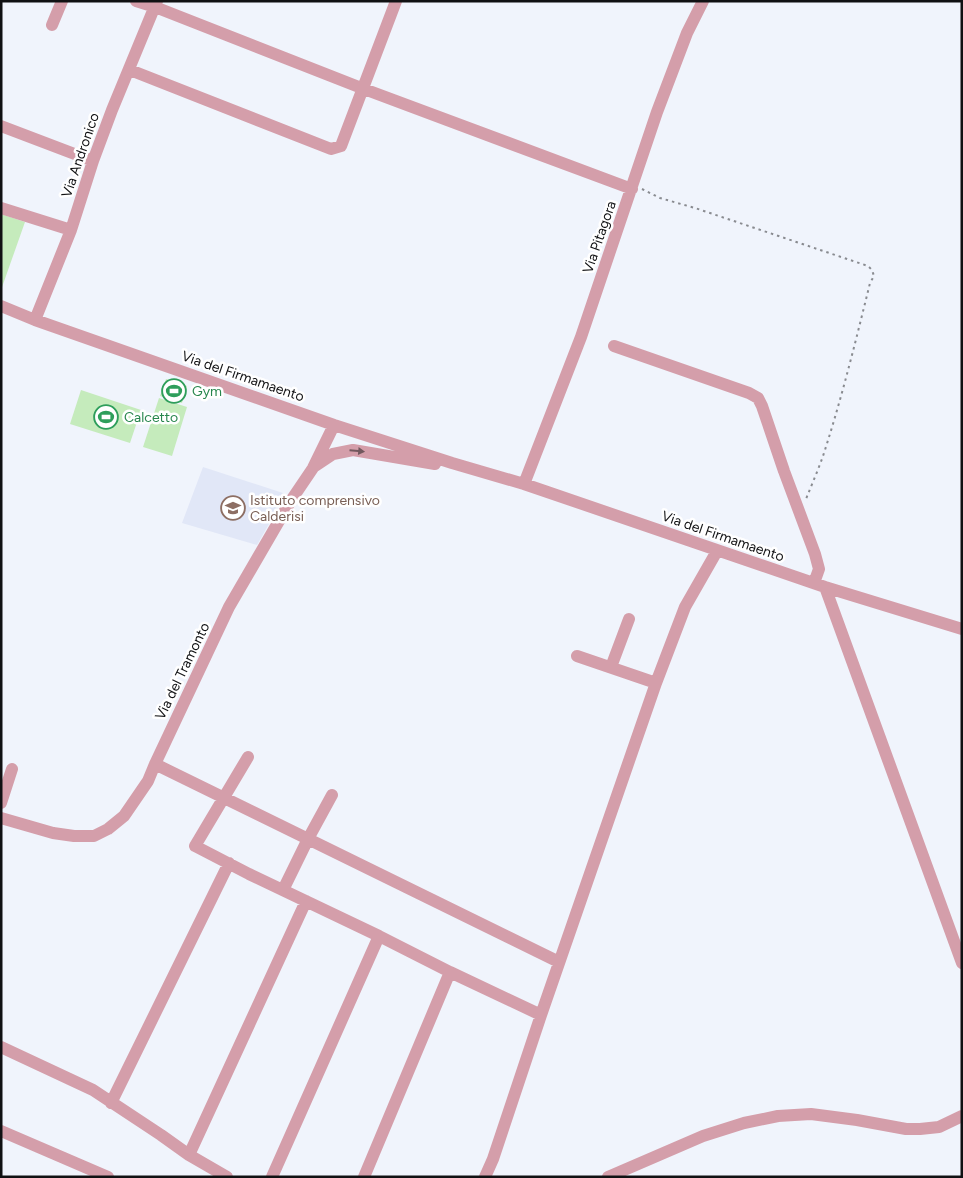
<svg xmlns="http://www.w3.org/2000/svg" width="963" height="1178" viewBox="0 0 963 1178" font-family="Figtree,sans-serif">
<rect width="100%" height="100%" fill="#f0f4fc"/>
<path fill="#e1e7f7" d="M 203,467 L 286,494 L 257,545 L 182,523 Z"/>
<path fill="#c5ebbc" d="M 1,214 L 25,222 L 1,290 Z
M 166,379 L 187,386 L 182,403 L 160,396 Z
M 81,390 L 141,410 L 130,443 L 70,424 Z
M 159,398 L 187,407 L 172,456 L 143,447 Z"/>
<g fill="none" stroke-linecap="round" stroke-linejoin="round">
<path stroke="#898b90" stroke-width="2" stroke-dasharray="2.5 4" stroke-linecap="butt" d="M 642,189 L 660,198 L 695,208 L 868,266 L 872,270 L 874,276 L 870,283 C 856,340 842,397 824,453 C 819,468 812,484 806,499"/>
<path stroke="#d49eaa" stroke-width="12" d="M 136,1 L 155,7 L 364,89 L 632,189
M 52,25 L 62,1
M 130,70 L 331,149 L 341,146 L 396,1
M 1,126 L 93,161
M 1,208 L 71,230
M 1,306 L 35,320 L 334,425 L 452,463 L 524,484 L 825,587 L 962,629
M 35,320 L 71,230 L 93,161 L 112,110 L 157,1
M 614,346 L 749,393 L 758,398 L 762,406 L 784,471 L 815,554 L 819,569 L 814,583
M 315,466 L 333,454 L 353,450 L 435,464
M 524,484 L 581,337 L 657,112 L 687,33 L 703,1
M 825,587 L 962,963
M 577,656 L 656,683
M 611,667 L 629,619
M 248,757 L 195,846 L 249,874 L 379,936 L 450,972 L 541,1015
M 155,764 L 559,962
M 1,803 L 12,769
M 1,818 L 53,833 L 74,836 L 94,836 L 108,829 L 124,816 L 148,781 L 155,764 L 229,607 L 290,502 L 313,468 L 334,425
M 283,890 L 308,839 L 332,795
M 1,1047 L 93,1090 L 161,1135 L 189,1155 L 227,1177
M 111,1103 L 229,863
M 1,1131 L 108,1177
M 189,1155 L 306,901
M 272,1177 L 379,936
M 364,1177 L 450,972
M 485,1177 L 493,1159 L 541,1015 L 656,683 L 685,607 L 717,551
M 608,1177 L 703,1136 L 744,1123 L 778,1116 L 811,1114 L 857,1120 L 906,1129 L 920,1129 L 939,1127 L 962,1116"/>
</g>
<defs><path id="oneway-solid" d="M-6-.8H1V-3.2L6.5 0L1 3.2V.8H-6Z" transform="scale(1.25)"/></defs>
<use fill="#72585e" href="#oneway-solid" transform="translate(357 451) rotate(5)"/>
<defs>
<g id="stadium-ring" transform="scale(1.25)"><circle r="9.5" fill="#fff" stroke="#2e9e5b" stroke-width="1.5"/><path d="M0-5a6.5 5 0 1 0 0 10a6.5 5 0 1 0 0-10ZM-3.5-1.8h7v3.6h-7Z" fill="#2e9e5b"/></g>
<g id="school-ring" transform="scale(1.25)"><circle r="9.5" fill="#fff" stroke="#8d6e63" stroke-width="1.5"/><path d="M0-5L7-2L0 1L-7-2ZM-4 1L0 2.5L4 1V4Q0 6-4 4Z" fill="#8d6e63"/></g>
</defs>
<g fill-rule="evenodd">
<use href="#stadium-ring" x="174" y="391"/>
<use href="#stadium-ring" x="106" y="417"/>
<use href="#school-ring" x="233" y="508"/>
</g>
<g text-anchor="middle" stroke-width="5" stroke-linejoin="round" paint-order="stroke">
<g font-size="14" fill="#101113" stroke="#fff">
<text transform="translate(80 155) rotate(-71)" y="5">Via Andronico</text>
<text transform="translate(599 237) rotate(-71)" y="5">Via Pitagora</text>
<text transform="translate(243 376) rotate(19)" y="5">Via del Firmamaento</text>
<text transform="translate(723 536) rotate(19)" y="5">Via del Firmamaento</text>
<text transform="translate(182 671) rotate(-64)" y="5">Via del Tramonto</text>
</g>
<g font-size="14" fill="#27864d" stroke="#fff" text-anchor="start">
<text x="192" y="396">Gym</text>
<text x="124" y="422">Calcetto</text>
</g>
<g font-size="14" fill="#785e54" stroke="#fff" text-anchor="start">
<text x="250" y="505">Istituto comprensivo<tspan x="250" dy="16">Calderisi</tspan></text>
</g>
</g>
<rect width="963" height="1178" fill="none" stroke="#101113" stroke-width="5"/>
</svg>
